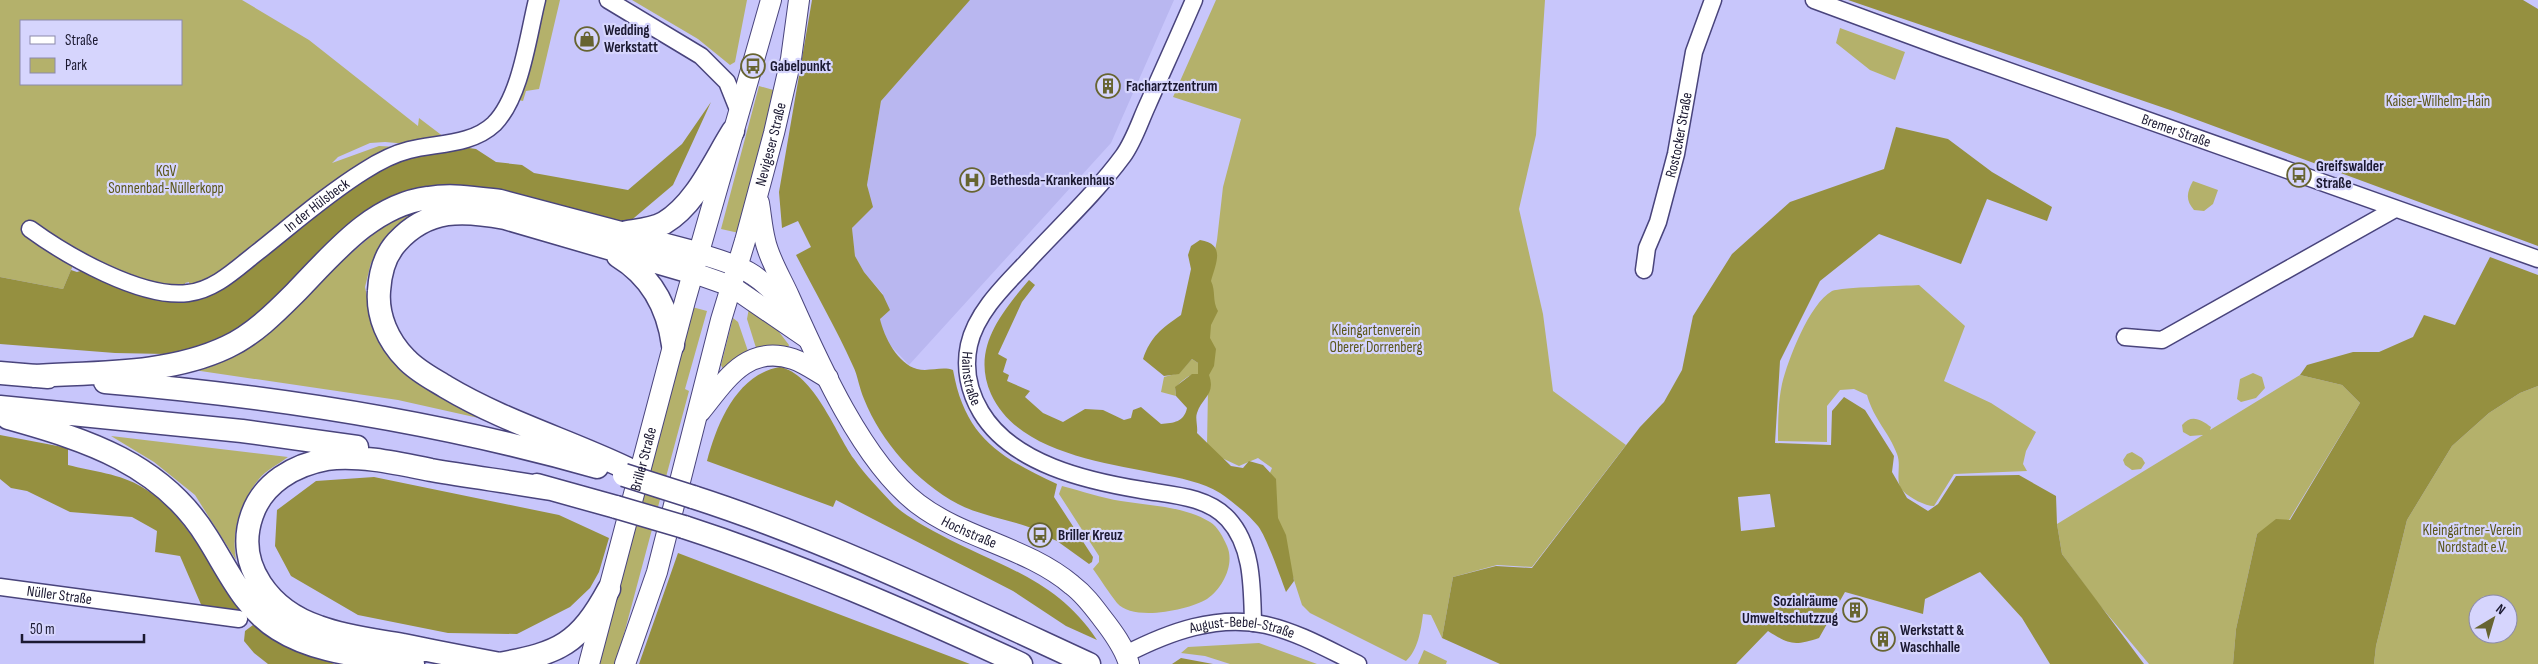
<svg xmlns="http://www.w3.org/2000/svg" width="2538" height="664" viewBox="0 0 2538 664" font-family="'Sofia Sans Condensed',sans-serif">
<rect width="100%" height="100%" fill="#c8c6fb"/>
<path fill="#b9b7f0" d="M 970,0 L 1174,0 L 1111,143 L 909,365 L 890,345 L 882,329 L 880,319 L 883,294 L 864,272 L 855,256 L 852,228 L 872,207 L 867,185 L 881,101 Z"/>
<path fill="#b4b16b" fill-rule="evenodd" d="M 0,0 L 242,0 L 309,40 L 418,126 L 419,118 L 444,137 L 408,144 L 385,142 L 370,143 L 338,157 L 332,163 L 379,146 L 398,147 L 214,279 L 190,288 L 189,282 L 185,283 L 185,288 L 166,288 L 77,256 L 63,289 L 0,277 ZM 21,21 L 181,21 L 181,84 L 21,84 Z
M 544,0 L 560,0 L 539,89 L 526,91 L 523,101 L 518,100 Z
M 632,0 L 747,0 L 735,62 L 730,65 L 698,39 Z
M 1216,0 L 1545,0 L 1536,135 L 1519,209 L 1543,314 L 1553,391 L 1626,445 L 1532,567 L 1497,565 L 1453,577 L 1442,638 L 1431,615 L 1423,614 C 1421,630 1418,650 1406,661 L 1310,613 L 1302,605 L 1264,487 L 1272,468 L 1258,458 L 1239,466 L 1211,453 L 1207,446 L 1210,276 L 1217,240 L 1223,187 L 1241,119 L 1173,97 Z
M 1840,28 L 1905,52 L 1895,80 L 1870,70 L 1836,43 Z
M 759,86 L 777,91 L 739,233 L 721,229 Z
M 2193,181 L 2218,190 L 2213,204 L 2204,211 L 2194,210 C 2185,200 2187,192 2193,181 Z
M 424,209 L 384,242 L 371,263 L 365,287 L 375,334 L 387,352 L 428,389 L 483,419 L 398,400 L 187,369 L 269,333 L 335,267 L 376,232 L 393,221 Z
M 1919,285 L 1965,326 L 1944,381 L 1991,403 L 2036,432 L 2026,451 L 2023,464 L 2027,471 L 1954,474 L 1934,506 C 1925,506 1910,498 1903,491 C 1894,482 1902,466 1897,454 C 1889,432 1874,420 1867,395 L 1854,389 L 1840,390 L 1827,406 L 1827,442 L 1778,441 C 1778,423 1778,402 1782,384 C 1788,360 1809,304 1832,291 C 1841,287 1905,286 1919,285 Z
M 692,307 L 707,311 L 685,389 L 689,391 L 616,664 L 598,664 Z
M 749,308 L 776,328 L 789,345 L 787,350 L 757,351 L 747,319 Z
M 733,318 L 738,322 L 749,354 L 727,369 L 723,369 L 721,365 Z
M 1192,359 L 1198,363 L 1198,374 C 1188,374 1182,381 1175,388 L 1176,396 L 1161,392 L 1164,377 L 1179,373 Z
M 2253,373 L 2262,377 L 2265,388 L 2256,398 L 2241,402 L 2237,399 L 2240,379 Z
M 2300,375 L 2342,385 L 2360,403 L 2289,520 L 2257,534 L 2236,629 L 2233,664 L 2149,664 L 2097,602 L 2062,554 L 2057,524 L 2203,435 L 2190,436 L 2183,432 L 2182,425 C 2191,414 2201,419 2211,427 L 2210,430 Z
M 2538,386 L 2538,664 L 2374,664 L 2376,646 L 2407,520 L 2452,446 L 2489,413 L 2520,393 ZM 2478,604 L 2508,604 L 2508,634 L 2478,634 Z
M 111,436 L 288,457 C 279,464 266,470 259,479 C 240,502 231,531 236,560 L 195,495 L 154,462 Z
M 2132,452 L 2142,458 L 2145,463 L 2141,469 L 2132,470 L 2125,465 L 2123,460 L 2127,454 Z
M 1062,486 C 1082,491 1101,498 1121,501 C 1150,506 1184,506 1210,522 C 1218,527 1223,537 1227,546 C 1235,564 1223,588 1207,599 C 1189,610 1133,622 1117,603 C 1109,593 1101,580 1093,569 L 1099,562 L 1099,556 L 1059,494 Z
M 1259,643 L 1317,664 L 1230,664 L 1205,656 L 1181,653 L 1188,647 Z
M 1424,650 L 1447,661 L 1446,664 L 1418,664 Z"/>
<path fill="#959040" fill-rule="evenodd" d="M 812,0 L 970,0 L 881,101 L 867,185 L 873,207 L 852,228 L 855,256 L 864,272 L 883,295 L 890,310 L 880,319 C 884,337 898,364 917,369 C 929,372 942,366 953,370 C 965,437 999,457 1057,484 L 1054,497 L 1093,557 L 1092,562 L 1089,564 L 1057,541 L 1038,533 L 1039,531 C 1015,520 983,517 958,504 C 917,482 881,442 864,399 C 859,388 858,376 853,366 C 836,328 815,292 796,255 L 811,247 L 798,221 L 782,228 L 779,192 Z
M 1848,0 L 2523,0 L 2538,9 L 2538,246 L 2173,111 Z
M 711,102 L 673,185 L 628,223 L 414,193 L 250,321 L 209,346 L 166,354 L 115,353 L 0,344 L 0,277 L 63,289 L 71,270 L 77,272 L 84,270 L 183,299 L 381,167 L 429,153 L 469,148 L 476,149 L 496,162 L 522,165 L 534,173 L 628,190 L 682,144 Z
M 1896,127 L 1948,139 L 1992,172 L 2052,207 L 2047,221 L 1987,199 L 1961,264 L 1879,234 L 1820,281 L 1780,361 L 1775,443 L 1831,445 L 1832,411 L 1844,397 L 1865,410 L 1894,456 L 1892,472 L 1907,498 L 1928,511 L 1938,504 L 1956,476 L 2019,475 L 2056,496 L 2057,524 L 2062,554 L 2144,664 L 2050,664 L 2022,618 L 1980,572 L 1925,599 L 1923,614 L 1845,592 L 1819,638 C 1794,646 1790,645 1768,631 L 1736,664 L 1500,664 L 1442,638 L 1453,577 L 1496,566 L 1532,568 L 1640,427 L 1664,402 L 1682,370 L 1693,316 L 1732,254 L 1790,202 L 1884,169 ZM 1770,494 L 1775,527 L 1741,531 L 1738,497 Z
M 1200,240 C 1226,244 1216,263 1211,281 C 1216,291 1212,301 1218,311 L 1211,325 L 1210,338 L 1216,349 L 1214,366 L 1209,375 C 1216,395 1202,397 1197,413 C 1195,418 1198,427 1197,433 L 1231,466 L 1243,468 L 1249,461 L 1263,465 L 1276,479 L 1278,518 L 1286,535 L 1294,581 L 1286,592 C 1280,576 1267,538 1258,526 C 1248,514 1233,502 1220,493 C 1203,482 1179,478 1159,474 C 1103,462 1018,453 991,394 C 971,349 1001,313 1029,280 L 1035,285 L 1022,302 L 998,354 L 1007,359 L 1003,372 L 1009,375 L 1007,381 L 1030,391 L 1025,397 L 1043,413 L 1063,422 L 1085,409 L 1103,410 L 1124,420 L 1131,418 L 1133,410 L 1141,407 L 1161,424 C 1174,423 1184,422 1187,408 L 1176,396 L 1175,387 L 1192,374 L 1198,374 L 1198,363 L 1192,359 L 1179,374 L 1164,376 L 1143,359 C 1151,336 1161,329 1181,315 L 1191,269 L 1188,255 L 1191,246 Z
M 2490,257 L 2538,275 L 2538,386 L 2520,393 L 2489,413 L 2452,446 L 2407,520 L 2376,646 L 2374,664 L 2233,664 L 2236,629 L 2257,534 L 2276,519 L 2290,520 L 2360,403 L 2342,385 L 2300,375 L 2307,365 L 2353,352 L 2379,352 L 2413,337 L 2424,315 L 2455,325 Z
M 780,367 C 814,374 835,432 854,459 C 865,475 881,491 894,505 C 906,516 924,526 939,534 C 1000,567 1056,578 1097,640 L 1066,626 L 1013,591 L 836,500 L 833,507 L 707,461 C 717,423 737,374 780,367 Z
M 0,435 L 68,448 L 68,465 C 92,471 121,474 142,487 C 190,515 213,576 246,619 L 203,609 L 180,556 L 155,552 L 157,531 L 132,517 L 70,512 L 27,491 L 11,488 L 0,479 Z
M 374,477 L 559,515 L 609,538 L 599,572 L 590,588 L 570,607 L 517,634 L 448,633 L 358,615 L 291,576 L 275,546 L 277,510 L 316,481 Z
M 678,553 L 970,664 L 639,664 Z
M 253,625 L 284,646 L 335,664 L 268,664 L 254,653 L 244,641 L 245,631 Z
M 1181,658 L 1213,664 L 1172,664 Z"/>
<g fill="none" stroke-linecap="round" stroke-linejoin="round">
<g stroke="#49447c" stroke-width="19">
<g id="minor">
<path d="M 608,0 L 701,56 L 727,82 L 739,112"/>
<path id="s1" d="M 1194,0 C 1179,35 1163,70 1148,104 C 1140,121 1134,141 1123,156 C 1095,194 1058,228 1026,263 C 1004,286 976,313 969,345 C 964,368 969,392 981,412 C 1012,464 1087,481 1142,490 C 1171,495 1207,496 1228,519 C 1253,546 1252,588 1253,623"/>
<path id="s2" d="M 1814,0 L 1944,48 L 2538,259"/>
<path id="s3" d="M 30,229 C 67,256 142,299 188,293 C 216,290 238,267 259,251 C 293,224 327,194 364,171 C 378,162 393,154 409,150 C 437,143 472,145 494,124 C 521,97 528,36 537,0"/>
<path id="s4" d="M 1644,270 L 1647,248 L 1658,222 L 1676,154 L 1694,52 L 1713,0"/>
<path d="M 2125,337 L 2162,340 L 2395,209"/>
<path id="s5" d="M 0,587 L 239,619"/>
<path id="s6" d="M 1126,654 C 1169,632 1217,614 1266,625 C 1298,632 1329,650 1358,664"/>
</g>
</g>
<g stroke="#49447c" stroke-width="22">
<g id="major">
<path id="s7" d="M 759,203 C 761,215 762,228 765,240 C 769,259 781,278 789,296 C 817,359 862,462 918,504 C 964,539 1027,547 1072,585 C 1084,594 1093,606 1102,618 C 1113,632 1124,647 1129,664"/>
<path d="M 700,254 C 742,266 759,273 787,307"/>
<path d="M 694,273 L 731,286 L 807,338"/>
<path d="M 700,412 C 726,380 747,344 793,359 C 805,363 817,372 828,378"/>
<path id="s8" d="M 589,664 L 685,301 L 771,0"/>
<path id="s9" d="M 625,664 L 657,572 L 721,320 L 745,241 L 774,133 L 791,59 L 799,0"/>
</g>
</g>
<g stroke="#49447c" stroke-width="25">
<path id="highway" d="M 627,232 C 640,230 653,229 664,223 C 696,204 714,161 733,131
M 618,256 C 651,276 668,308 673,345
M 0,373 L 48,377
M 33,376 C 97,372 168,375 227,347 C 253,335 275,313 295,293 C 332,255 372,205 428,198 C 452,194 476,198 500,201 L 700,254
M 105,382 C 271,396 436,421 597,467
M 0,407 L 242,431 L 357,447
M 8,418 C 87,440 162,464 207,537 C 228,570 244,608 278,629 C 317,654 369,656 413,664
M 626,468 C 567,440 503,421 446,387 C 433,379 417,371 406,359 C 388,341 377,316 379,291 C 380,273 385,255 397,242 C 428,208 463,210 505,218 L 694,273
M 537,485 L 616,507
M 693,497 C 829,541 959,604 1089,664
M 684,527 C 801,565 910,613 1021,664
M 499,664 C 560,653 579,644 609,589
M 500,664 C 468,658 436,652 403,645 C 375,640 346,637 319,627 C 271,611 234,566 252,515 C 263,483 294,465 327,459 C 357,454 401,464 431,470 C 471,477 511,482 551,489"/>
</g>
<use href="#minor" stroke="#fff" stroke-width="16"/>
<use href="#major" stroke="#fff" stroke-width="20"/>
<use href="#highway" stroke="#fff" stroke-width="22"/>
<g stroke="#49447c" stroke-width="25" stroke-linecap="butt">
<path id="highway-bridge" d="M 624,475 L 693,497
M 616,507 L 684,527"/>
</g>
<use href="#highway-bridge" stroke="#fff" stroke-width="22"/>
</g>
<defs>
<g id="shop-ring" transform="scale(1.25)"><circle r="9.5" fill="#d6d5fd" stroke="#676431" stroke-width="1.5"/><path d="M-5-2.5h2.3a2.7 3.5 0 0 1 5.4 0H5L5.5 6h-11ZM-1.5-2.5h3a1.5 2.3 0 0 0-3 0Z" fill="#676431"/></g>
<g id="bus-ring" transform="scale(1.25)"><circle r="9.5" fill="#d6d5fd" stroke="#676431" stroke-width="1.5"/><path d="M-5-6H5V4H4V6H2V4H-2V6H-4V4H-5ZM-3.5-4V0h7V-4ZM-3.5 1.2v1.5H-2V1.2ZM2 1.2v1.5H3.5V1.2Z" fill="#676431"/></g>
<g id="building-ring" transform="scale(1.25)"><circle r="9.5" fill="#d6d5fd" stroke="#676431" stroke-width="1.5"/><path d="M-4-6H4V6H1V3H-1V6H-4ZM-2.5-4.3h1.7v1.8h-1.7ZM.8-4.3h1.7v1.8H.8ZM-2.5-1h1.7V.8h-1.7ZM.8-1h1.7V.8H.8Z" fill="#676431"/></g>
<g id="hospital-ring" transform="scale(1.25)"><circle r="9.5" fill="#d6d5fd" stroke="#676431" stroke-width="1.5"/><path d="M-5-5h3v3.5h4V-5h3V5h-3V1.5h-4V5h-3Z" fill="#676431"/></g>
</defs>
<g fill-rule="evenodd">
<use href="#shop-ring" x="587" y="39"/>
<use href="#bus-ring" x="753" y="66"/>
<use href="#building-ring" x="1108" y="86"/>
<use href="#bus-ring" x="2299" y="175"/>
<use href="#hospital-ring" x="972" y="180"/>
<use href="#bus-ring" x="1040" y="535"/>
<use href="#building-ring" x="1855" y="610"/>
<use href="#building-ring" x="1883" y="639"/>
</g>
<g text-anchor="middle" stroke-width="4.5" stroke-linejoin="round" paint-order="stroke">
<g font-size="15" font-weight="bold" fill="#1b1931" stroke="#d6d5fd" text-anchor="start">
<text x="604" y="35">Wedding<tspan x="604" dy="17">Werkstatt</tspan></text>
<text x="770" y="71">Gabelpunkt</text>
<text x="1126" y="91">Facharztzentrum</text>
<text x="2316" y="171">Greifswalder<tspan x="2316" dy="17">Straße</tspan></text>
<text x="990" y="185">Bethesda-Krankenhaus</text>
<text x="1058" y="540">Briller Kreuz</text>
<text x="1838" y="606" text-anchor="end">Sozialräume<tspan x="1838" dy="17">Umweltschutzzug</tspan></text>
<text x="1900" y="635">Werkstatt &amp;<tspan x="1900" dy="17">Waschhalle</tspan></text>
</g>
<g font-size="15" fill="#5b571b" stroke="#d6d5fd">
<text x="2438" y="106">Kaiser-Wilhelm-Hain</text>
<text x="166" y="176">KGV<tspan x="166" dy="17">Sonnenbad-Nüllerkopp</tspan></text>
<text x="1376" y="335">Kleingartenverein<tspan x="1376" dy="17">Oberer Dorrenberg</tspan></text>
<text x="2472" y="535">Kleingärtner-Verein<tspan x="2472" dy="17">Nordstadt e.V.</tspan></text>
</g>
<g font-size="15" fill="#1b1931" stroke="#d6d5fd">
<text dy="5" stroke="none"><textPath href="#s2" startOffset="385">Bremer Straße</textPath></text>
<text dy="5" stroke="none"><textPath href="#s4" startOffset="140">Rostocker Straße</textPath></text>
<text dy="5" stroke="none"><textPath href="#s9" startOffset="540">Nevigeser Straße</textPath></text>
<text dy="5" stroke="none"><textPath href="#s3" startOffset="331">In der Hülsbeck</textPath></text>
<text dy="5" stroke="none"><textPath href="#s1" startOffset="451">Hainstraße</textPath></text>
<text dy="5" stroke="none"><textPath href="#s8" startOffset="212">Briller Straße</textPath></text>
<text dy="5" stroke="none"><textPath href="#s7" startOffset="404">Hochstraße</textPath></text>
<text dy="5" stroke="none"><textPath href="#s5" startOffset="60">Nüller Straße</textPath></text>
<text dy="5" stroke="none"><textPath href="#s6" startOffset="122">August-Bebel-Straße</textPath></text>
</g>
</g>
<rect x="20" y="20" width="162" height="65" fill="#d6d5fd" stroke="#8b8aab"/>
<rect x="30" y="36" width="25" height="8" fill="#ffffff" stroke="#8b8aab"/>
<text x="65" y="45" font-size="15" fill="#1b1931">Straße</text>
<rect x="30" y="58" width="25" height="15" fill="#b4b16b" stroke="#8b8aab"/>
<text x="65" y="70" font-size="15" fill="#1b1931">Park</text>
<g transform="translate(2493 619) rotate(38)"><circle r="24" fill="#d6d5fd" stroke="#8b8aab"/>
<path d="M0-4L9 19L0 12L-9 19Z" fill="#676431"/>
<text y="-8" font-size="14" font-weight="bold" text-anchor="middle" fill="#1b1931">N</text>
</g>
<path d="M22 634v8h122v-8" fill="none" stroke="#1b1931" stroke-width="2.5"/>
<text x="30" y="634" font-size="15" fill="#1b1931" stroke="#d6d5fd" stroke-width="4" paint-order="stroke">50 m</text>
</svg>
